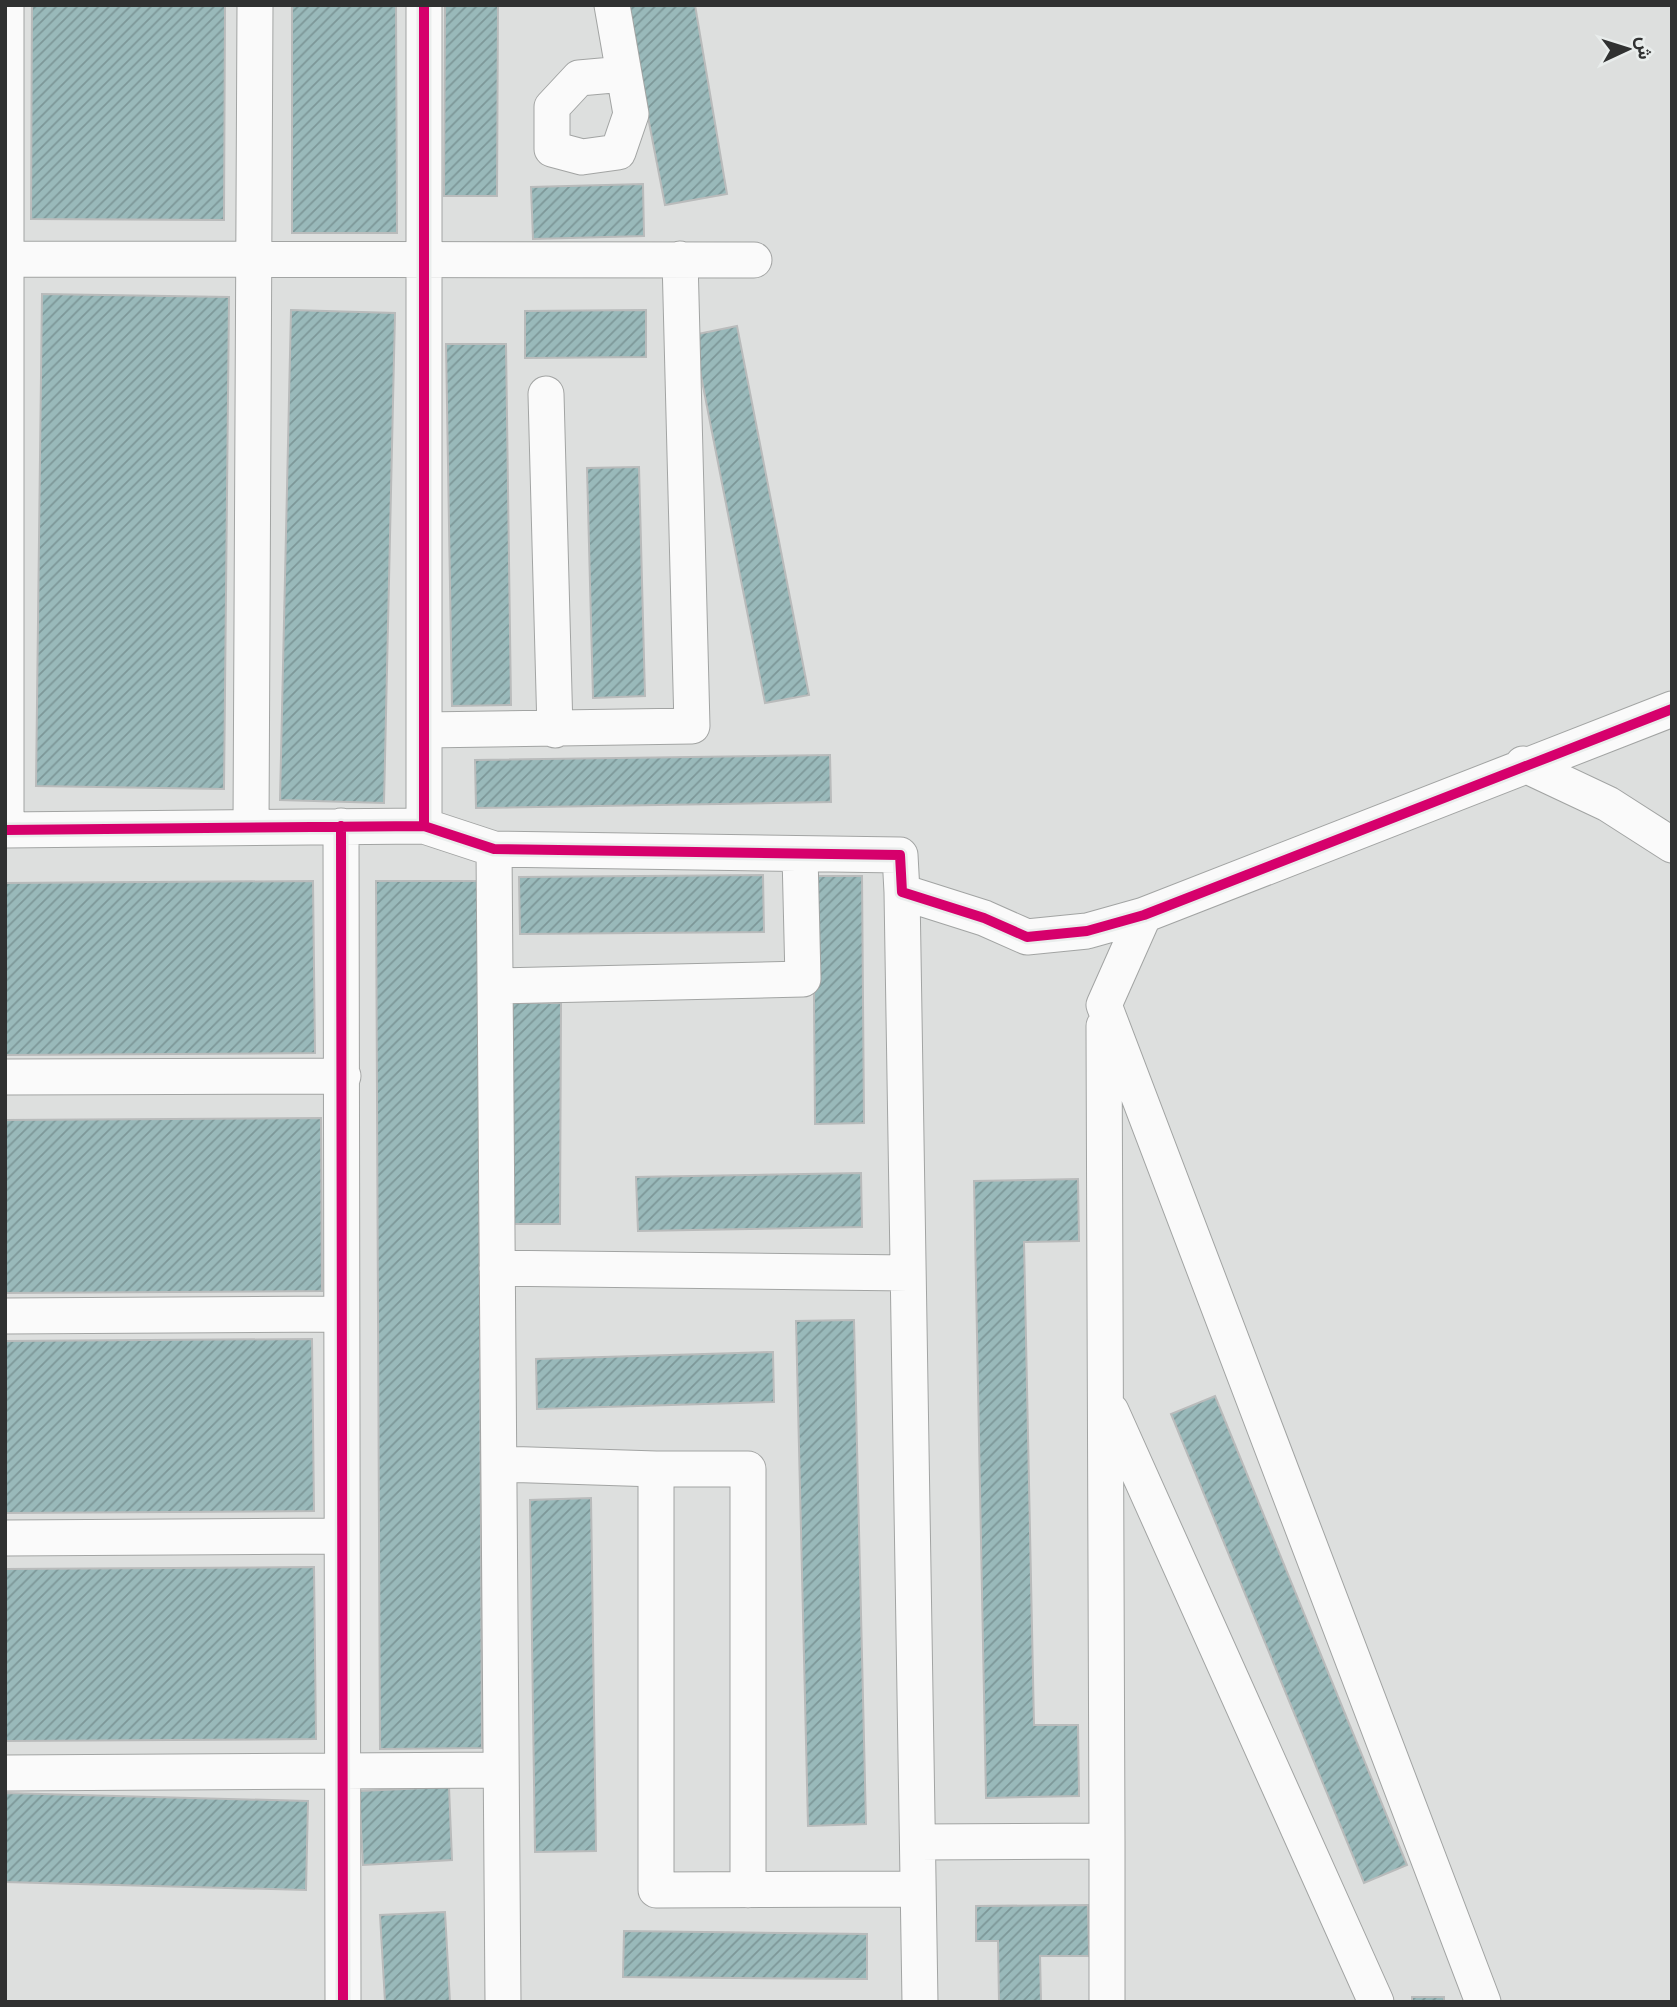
<svg xmlns="http://www.w3.org/2000/svg" width="1677" height="2007" viewBox="0 0 1677 2007" font-family="Barlow,Vazirmatn,sans-serif">
<defs>
<pattern id="building-hatch" width="6" height="6" patternUnits="userSpaceOnUse" patternTransform="scale(1.75)"><rect width="6" height="6" fill="#99b9ba"/><path d="M-1 1l2-2M0 6l6-6M5 7l2-2" fill="none" stroke="#7d9798"/></pattern>
</defs>
<rect width="100%" height="100%" fill="#dddfde"/>
<path fill="url(#building-hatch)" stroke="#b9bbbb" stroke-width="2" d="M 32,5 L 225,5 L 224,220 L 31,219 Z
M 292,5 L 396,5 L 397,233 L 292,233 Z
M 445,5 L 498,5 L 497,196 L 444,196 Z
M 623,5 L 695,5 L 727,194 L 665,205 L 631,29 Z
M 643,184 L 644,236 L 533,239 L 531,187 Z
M 42,294 L 229,297 L 224,789 L 36,786 Z
M 291,310 L 395,313 L 384,803 L 280,800 Z
M 646,310 L 646,357 L 525,358 L 525,311 Z
M 737,326 L 809,695 L 765,703 L 693,335 Z
M 446,344 L 506,344 L 511,705 L 452,706 Z
M 639,467 L 645,696 L 593,698 L 587,468 Z
M 830,755 L 831,802 L 476,808 L 475,760 Z
M 763,875 L 764,932 L 520,934 L 519,877 Z
M 813,876 L 862,876 L 864,1123 L 815,1124 Z
M 313,881 L 315,1053 L 5,1055 L 5,883 Z
M 376,881 L 478,881 L 482,1748 L 380,1749 Z
M 508,1003 L 561,1003 L 560,1224 L 507,1224 Z
M 321,1118 L 322,1291 L 5,1293 L 5,1120 Z
M 861,1173 L 862,1227 L 638,1231 L 636,1177 Z
M 1078,1179 L 1079,1241 L 1024,1242 L 1034,1725 L 1078,1725 L 1079,1796 L 986,1798 L 974,1181 Z
M 854,1320 L 866,1824 L 808,1826 L 796,1321 Z
M 312,1339 L 314,1511 L 5,1513 L 5,1341 Z
M 773,1352 L 774,1402 L 537,1409 L 536,1359 Z
M 1215,1396 L 1407,1865 L 1364,1883 L 1171,1414 Z
M 591,1498 L 596,1851 L 535,1852 L 530,1500 Z
M 314,1567 L 316,1739 L 5,1741 L 5,1569 Z
M 449,1787 L 452,1860 L 363,1865 L 359,1791 Z
M 5,1793 L 308,1801 L 306,1890 L 5,1882 Z
M 1088,1905 L 1089,1956 L 1040,1956 L 1041,2002 L 999,2002 L 998,1941 L 976,1941 L 976,1906 Z
M 445,1912 L 450,2002 L 385,2002 L 380,1915 Z
M 624,1931 L 867,1934 L 867,1979 L 623,1977 Z
M 1412,1997 L 1444,1997 L 1444,2002 L 1412,2002 Z"/>
<g fill="none" stroke-linecap="round" stroke-linejoin="round">
<g stroke="#a2a4a3" stroke-width="37">
<path id="street" d="M 612,5 L 631,114 L 618,152 L 582,157 L 552,149 L 552,107 L 579,78 L 624,74
M 5,259 L 754,260
M 546,394 L 555,730
M 424,730 L 692,726 L 680,259
M 1523,764 L 1608,804 L 1672,845
M 251,826 L 255,5
M 341,826 L 343,2002
M 424,826 L 494,849 L 900,855 L 902,892 L 984,918 L 1027,937 L 1087,931 L 1144,915 L 1672,709
M 5,830 L 424,826 L 424,5
M 6,830 L 6,5
M 494,849 L 503,2002
M 902,892 L 920,2002
M 1144,915 L 1104,1005 L 1483,2002
M 495,986 L 803,979 L 800,855
M 1104,1026 L 1107,1841
M 5,1077 L 343,1076
M 497,1268 L 908,1273
M 5,1316 L 339,1314
M 1111,1411 L 1376,2002
M 499,1464 L 656,1469 L 656,1890 L 918,1889
M 656,1469 L 748,1469 L 748,1890
M 5,1538 L 340,1536
M 5,1773 L 501,1770
M 918,1842 L 1107,1841 L 1107,2002"/>
</g>
<use href="#street" stroke="#fafafa" stroke-width="35"/>
<g stroke="#e9edec" stroke-width="15">
<path id="cycleway" d="M 341,826 L 343,2002
M 424,826 L 494,849 L 900,855 L 902,892 L 984,918 L 1027,937 L 1087,931 L 1144,915 L 1672,709
M 5,830 L 424,826 L 424,5"/>
</g>
<use href="#cycleway" stroke="#d6006c" stroke-width="10"/>
</g>
<rect width="1677" height="2007" fill="none" stroke="#303131" stroke-width="14"/>
<g transform="translate(1628 49) rotate(86)" stroke="#e9edec" stroke-width="5" paint-order="stroke">
<path d="M0-5L12 26L0 18L-12 26Z" fill="#303131"/>
<text y="-10" font-size="19" font-weight="bold" text-anchor="middle" fill="#303131">ش</text>
</g>
</svg>
